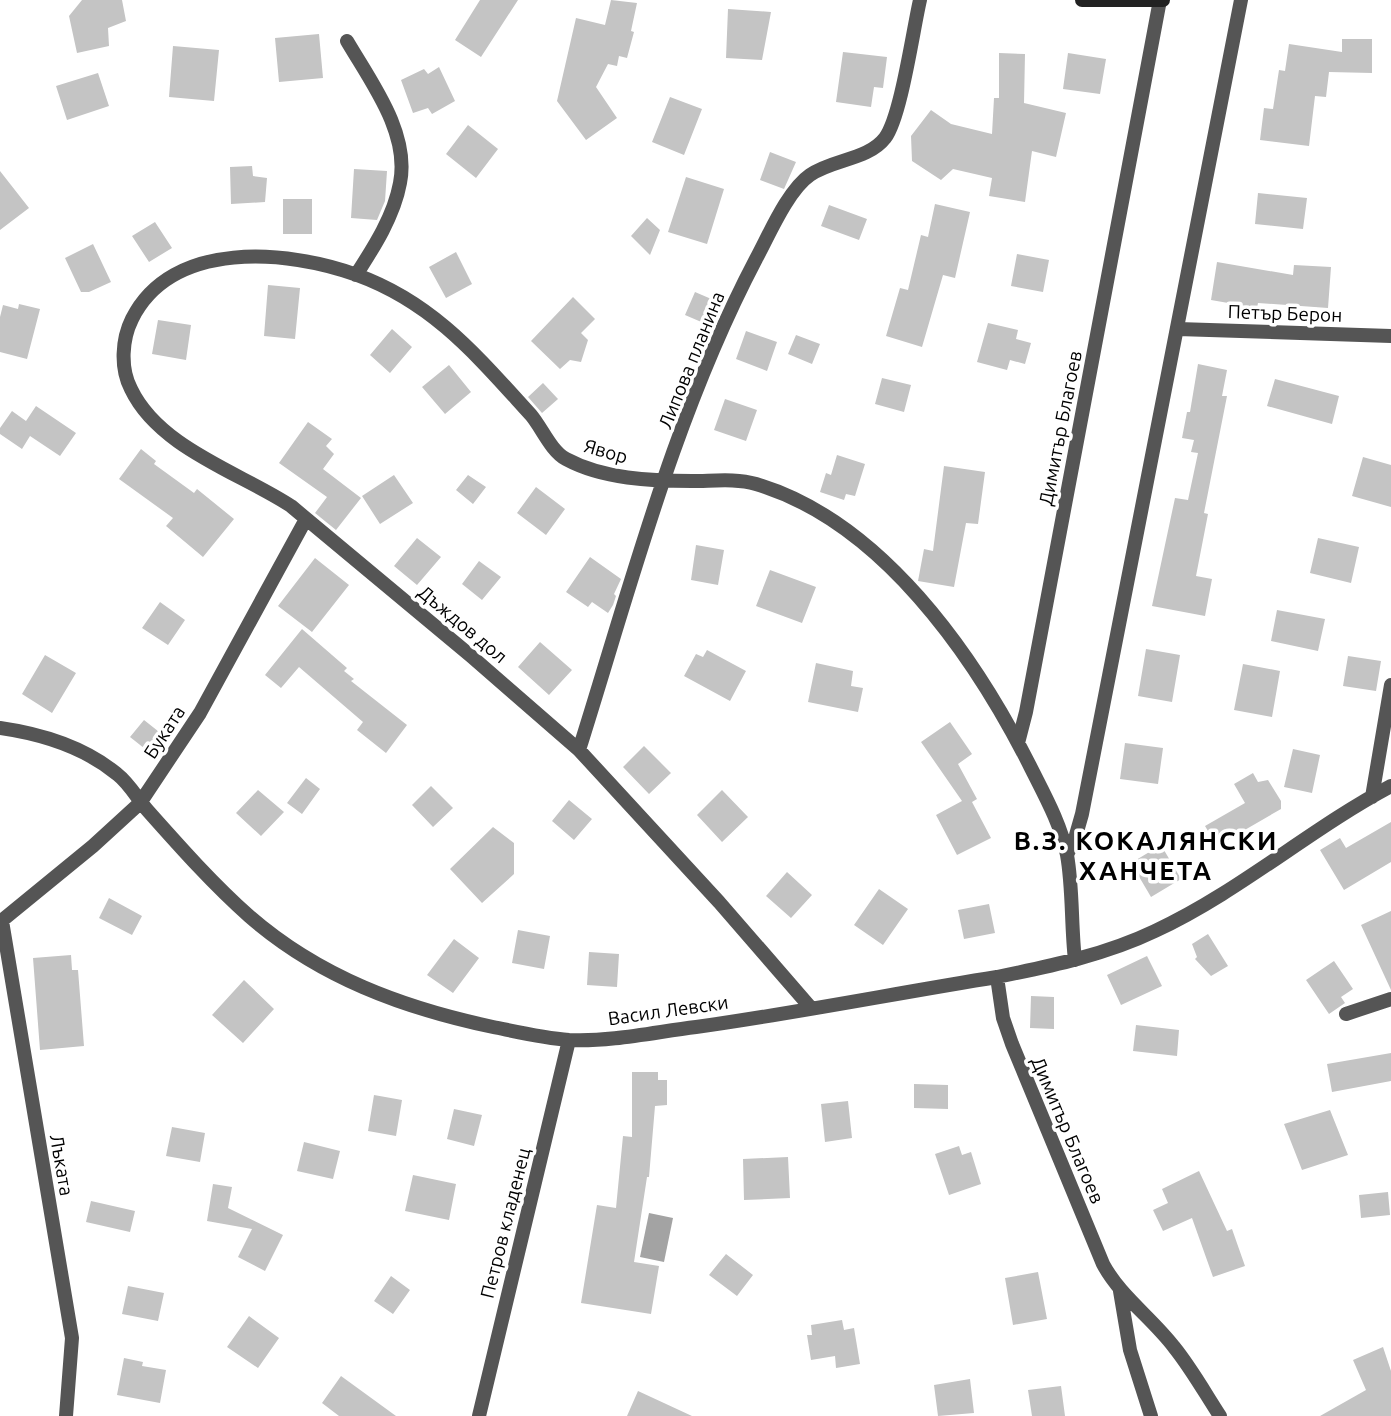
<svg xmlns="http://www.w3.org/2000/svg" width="1391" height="1416" viewBox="0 0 1391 1416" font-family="Ubuntu,sans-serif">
<rect width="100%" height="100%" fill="#fff"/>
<path fill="#a3a3a3" d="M 649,1213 L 673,1218 L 664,1262 L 640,1257 Z"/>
<path fill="#c4c4c4" d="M 82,0 L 122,0 L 126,21 L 108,28 L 109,46 L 77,53 L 69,16 Z
M 480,0 L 518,0 L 481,57 L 455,40 Z
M 611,0 L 637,3 L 631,31 L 634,32 L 627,58 L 619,56 L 617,66 L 608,64 L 596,87 L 617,118 L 586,140 L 557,101 L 576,18 L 605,25 Z
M 728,9 L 771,12 L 762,60 L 726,58 Z
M 319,34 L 323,78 L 279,82 L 275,38 Z
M 1342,39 L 1372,39 L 1372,73 L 1329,72 L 1326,97 L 1315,96 L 1309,146 L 1260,140 L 1264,108 L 1273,109 L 1279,70 L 1285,71 L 1289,44 L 1342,52 Z
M 173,46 L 219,50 L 214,101 L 169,97 Z
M 843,52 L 887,57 L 883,88 L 874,87 L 871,107 L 836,102 Z
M 999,53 L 1025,54 L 1024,103 L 1066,113 L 1056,157 L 1032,151 L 1025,202 L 989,196 L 992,178 L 953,169 L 941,180 L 912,161 L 911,136 L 931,110 L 951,124 L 992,134 L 994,98 L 999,98 Z
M 1068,53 L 1106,59 L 1100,94 L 1063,89 Z
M 439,67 L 455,101 L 432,114 L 428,108 L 413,113 L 401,80 L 424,69 L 428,74 Z
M 98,73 L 109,106 L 67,120 L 56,86 Z
M 670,97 L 702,109 L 684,155 L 652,142 Z
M 468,125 L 498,149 L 476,178 L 446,154 Z
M 770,152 L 796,162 L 784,189 L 760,180 Z
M 252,166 L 253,176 L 267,178 L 265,202 L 231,204 L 230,167 Z
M 354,169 L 387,171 L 385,201 L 377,220 L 351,218 Z
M 0,171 L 29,208 L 0,230 Z
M 686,177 L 724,189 L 707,244 L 668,232 Z
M 1258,193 L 1307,198 L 1303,229 L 1255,224 Z
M 283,199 L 312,199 L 312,234 L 283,234 Z
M 935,204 L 970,212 L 955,278 L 943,275 L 922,347 L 886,336 L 900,288 L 908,290 L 921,235 L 928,237 Z
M 829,205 L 867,219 L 859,240 L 821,226 Z
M 647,218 L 660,230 L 650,255 L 631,236 Z
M 155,222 L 172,248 L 149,262 L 132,236 Z
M 93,244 L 111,282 L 89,292 L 81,292 L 65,258 Z
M 456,252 L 472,284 L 446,298 L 429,267 Z
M 1017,254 L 1049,260 L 1043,292 L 1011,286 Z
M 1217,262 L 1293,275 L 1294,265 L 1331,267 L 1328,308 L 1258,303 L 1257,308 L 1211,300 Z
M 268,285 L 300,288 L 295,339 L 264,336 Z
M 695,292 L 723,304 L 713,327 L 685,315 Z
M 573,297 L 595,319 L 581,333 L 588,340 L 581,362 L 570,360 L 560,369 L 531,341 Z
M 19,304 L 40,309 L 27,359 L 0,352 L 0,317 L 3,305 L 18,309 Z
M 158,320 L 191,325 L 186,360 L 152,354 Z
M 988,323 L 1018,330 L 1016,339 L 1031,343 L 1025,364 L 1010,360 L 1007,370 L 977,362 Z
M 392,329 L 412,347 L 390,373 L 370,355 Z
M 746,331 L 777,342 L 767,371 L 736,359 Z
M 796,335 L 820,344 L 812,364 L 788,354 Z
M 1198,364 L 1227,370 L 1222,396 L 1227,396 L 1204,513 L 1208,514 L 1196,576 L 1212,579 L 1205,616 L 1152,606 L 1175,498 L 1188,500 L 1198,453 L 1191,452 L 1194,440 L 1182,438 L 1187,412 L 1190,412 Z
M 449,365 L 471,392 L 445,414 L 422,387 Z
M 882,378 L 911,385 L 904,412 L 875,404 Z
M 1275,379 L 1339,396 L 1332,424 L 1267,406 Z
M 543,383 L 558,399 L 542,413 L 528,397 Z
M 725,399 L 757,410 L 746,441 L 714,430 Z
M 36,406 L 76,433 L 60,456 L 30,436 L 22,449 L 0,434 L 0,428 L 12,411 L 26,421 Z
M 308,422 L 332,439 L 326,446 L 334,454 L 323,469 L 361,498 L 336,530 L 315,513 L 327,497 L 279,463 Z
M 141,449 L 156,461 L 154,464 L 194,493 L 197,489 L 234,519 L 203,557 L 166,526 L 173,518 L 119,479 Z
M 837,455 L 865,464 L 855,496 L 846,494 L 844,500 L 820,492 L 826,473 L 831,475 Z
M 1363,457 L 1391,465 L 1391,507 L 1352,496 Z
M 944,466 L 985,472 L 978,524 L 966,523 L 954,587 L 918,581 L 924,549 L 933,551 Z
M 394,475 L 413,503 L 380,524 L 362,496 Z
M 468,475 L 486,487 L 473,504 L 456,490 Z
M 536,487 L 565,509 L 546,535 L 517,513 Z
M 417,538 L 441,557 L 417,585 L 394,566 Z
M 1318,538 L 1359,547 L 1351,583 L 1310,573 Z
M 696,545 L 724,550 L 718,585 L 691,580 Z
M 590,557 L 621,579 L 614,594 L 616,596 L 613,605 L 608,613 L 592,602 L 588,607 L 566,592 Z
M 315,558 L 349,585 L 312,632 L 278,606 Z
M 479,561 L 501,577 L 482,600 L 462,584 Z
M 770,570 L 816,587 L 802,623 L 756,606 Z
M 160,602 L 185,620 L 168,645 L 142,628 Z
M 1277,610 L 1325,619 L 1318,651 L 1271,641 Z
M 302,629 L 347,668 L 344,671 L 354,679 L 351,681 L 407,725 L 386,753 L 357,730 L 363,722 L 299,667 L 281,688 L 265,675 Z
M 540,642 L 572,670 L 549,695 L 518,667 Z
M 1146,649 L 1180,655 L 1172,702 L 1138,696 Z
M 707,650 L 746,671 L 730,701 L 684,676 L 696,654 L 703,657 Z
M 45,655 L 76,673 L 52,713 L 22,694 Z
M 1348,656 L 1381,661 L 1376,691 L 1343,686 Z
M 816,663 L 853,671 L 851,686 L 863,688 L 858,712 L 808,702 Z
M 1243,664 L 1280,671 L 1272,717 L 1234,710 Z
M 144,720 L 168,739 L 154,756 L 130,737 Z
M 950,722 L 972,754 L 958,764 L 977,799 L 972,802 L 991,838 L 957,855 L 936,815 L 962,801 L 921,742 Z
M 1125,743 L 1163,748 L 1158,784 L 1120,779 Z
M 644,746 L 671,773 L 649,794 L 623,767 Z
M 1293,749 L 1320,755 L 1312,793 L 1284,787 Z
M 1253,773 L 1258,782 L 1268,780 L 1281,801 L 1281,809 L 1217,846 L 1205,826 L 1245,803 L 1234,784 Z
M 306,778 L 320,789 L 302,814 L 287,803 Z
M 431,786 L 453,808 L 433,827 L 412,805 Z
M 258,790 L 284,812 L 261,836 L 236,813 Z
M 722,790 L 748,817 L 722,842 L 697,815 Z
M 569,800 L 592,819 L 574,840 L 552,821 Z
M 1391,822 L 1391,862 L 1344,890 L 1320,850 L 1340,838 L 1346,848 Z
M 493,827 L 514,843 L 514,874 L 482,903 L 450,869 Z
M 1161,845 L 1181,879 L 1151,897 L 1131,863 Z
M 787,872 L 812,895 L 791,918 L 766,896 Z
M 879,889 L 908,909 L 883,945 L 854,925 Z
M 109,898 L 142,916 L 132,935 L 99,918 Z
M 989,904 L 995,933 L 964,939 L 958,910 Z
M 1391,911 L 1391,990 L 1361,925 Z
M 518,930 L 550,936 L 544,969 L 512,963 Z
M 1208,934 L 1228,966 L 1211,976 L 1195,959 L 1197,957 L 1192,944 Z
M 454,939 L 479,958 L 453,993 L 427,975 Z
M 589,952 L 619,954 L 617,987 L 587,985 Z
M 71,955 L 72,970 L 78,970 L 84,1046 L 40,1050 L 33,958 Z
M 1147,956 L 1162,986 L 1121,1005 L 1107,975 Z
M 1334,961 L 1353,989 L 1341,997 L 1345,1003 L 1329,1014 L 1306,980 Z
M 244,980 L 274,1009 L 243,1043 L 212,1015 Z
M 1031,996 L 1054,997 L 1054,1029 L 1030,1028 Z
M 1136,1025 L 1179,1030 L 1177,1056 L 1133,1051 Z
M 1391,1053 L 1391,1081 L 1332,1092 L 1327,1064 Z
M 632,1072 L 658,1072 L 658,1080 L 667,1080 L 667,1105 L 655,1106 L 649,1177 L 647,1177 L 634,1262 L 659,1266 L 651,1314 L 581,1303 L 597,1205 L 616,1208 L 623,1136 L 632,1137 Z
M 914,1084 L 948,1085 L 948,1109 L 914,1108 Z
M 374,1095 L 402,1100 L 396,1136 L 368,1131 Z
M 848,1101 L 852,1138 L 825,1142 L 821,1104 Z
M 454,1109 L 482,1115 L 474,1146 L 447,1139 Z
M 1330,1110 L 1348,1155 L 1302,1170 L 1284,1124 Z
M 172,1127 L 205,1133 L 200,1162 L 166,1156 Z
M 304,1142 L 340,1151 L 333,1179 L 297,1171 Z
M 959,1146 L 962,1155 L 971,1152 L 981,1184 L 949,1195 L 935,1154 Z
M 788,1157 L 790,1198 L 744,1200 L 743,1159 Z
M 1199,1171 L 1227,1231 L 1232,1229 L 1245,1266 L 1213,1277 L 1192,1218 L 1163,1231 L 1153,1210 L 1168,1203 L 1162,1189 Z
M 413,1175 L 456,1184 L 449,1220 L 405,1211 Z
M 213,1184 L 232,1187 L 228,1208 L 283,1235 L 265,1271 L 238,1257 L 252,1229 L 207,1221 Z
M 1388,1192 L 1390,1215 L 1361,1218 L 1359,1195 Z
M 91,1201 L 135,1211 L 130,1232 L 86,1222 Z
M 726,1254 L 753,1275 L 737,1296 L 709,1275 Z
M 1038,1272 L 1047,1319 L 1013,1325 L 1005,1278 Z
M 391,1276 L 410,1290 L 393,1314 L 374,1301 Z
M 128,1286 L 164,1293 L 158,1321 L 122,1314 Z
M 249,1316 L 279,1338 L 258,1368 L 227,1347 Z
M 842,1320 L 844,1330 L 854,1328 L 860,1364 L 836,1368 L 835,1356 L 811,1360 L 807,1335 L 812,1335 L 811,1325 Z
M 1383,1347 L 1391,1371 L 1391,1416 L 1320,1416 L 1366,1390 L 1353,1360 Z
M 124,1358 L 143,1362 L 142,1366 L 166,1370 L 160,1403 L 117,1395 Z
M 341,1376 L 396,1416 L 339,1416 L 322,1403 Z
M 970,1379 L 974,1413 L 938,1416 L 934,1385 Z
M 1061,1386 L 1065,1416 L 1032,1416 L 1028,1390 Z
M 638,1391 L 692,1416 L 627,1416 Z"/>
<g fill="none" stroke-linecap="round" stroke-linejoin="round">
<path stroke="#555" stroke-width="14" d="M 347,41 C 371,82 410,133 400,183 C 394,216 374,247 356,275
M 1178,329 L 1391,336
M 0,728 C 42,734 84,747 117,774 C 130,784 138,800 149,812 C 181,848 213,884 249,916 C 319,977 403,1008 493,1027 C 518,1032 544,1038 569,1040 C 611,1042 655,1032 696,1027 C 797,1013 897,993 997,977 C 1051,966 1105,955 1155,931 C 1239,892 1310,829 1391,786
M 1018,743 L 1026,712 L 1160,0
M 579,750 C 631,585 675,413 756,259 C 769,235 788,190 810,175 C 833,159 868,160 885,138 C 901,117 913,30 920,0
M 1372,797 L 1391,685
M 1067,855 L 1076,835 L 1082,814 L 1241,0
M 2,921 L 72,1338 L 66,1416
M 0,922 L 93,846 L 140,803 L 200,713 L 306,519
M 997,977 L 1003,1018 L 1012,1044 L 1103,1264 C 1120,1296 1152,1318 1174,1347 C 1191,1368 1205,1393 1220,1416
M 811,1008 L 719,902 L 579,750 L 471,656 L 291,506 C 241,473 159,448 131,389 C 120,368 122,339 132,319 C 172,239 288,250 357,275 C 434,303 478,357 531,415 C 542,428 551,451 566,459 C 603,479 651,481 692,481 C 713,481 736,478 756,484 C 881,521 974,655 1030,766 C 1044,794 1061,824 1067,855 C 1073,888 1071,926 1075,960
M 1346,1014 L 1391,999
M 1120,1291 L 1130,1350 L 1151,1416
M 479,1416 L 569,1040"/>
<path stroke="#222" stroke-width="14" d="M 1082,0 L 1163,0"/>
</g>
<g text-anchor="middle" stroke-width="7" stroke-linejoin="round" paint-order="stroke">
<g font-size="19" fill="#000" stroke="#fff">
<text transform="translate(1285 313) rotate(2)" y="7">Петър Берон</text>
<text transform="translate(691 360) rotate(-68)" y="7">Липова планина</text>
<text transform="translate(1060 428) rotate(-79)" y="7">Димитър Благоев</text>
<text transform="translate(606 451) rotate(16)" y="7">Явор</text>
<text transform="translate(463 624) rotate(40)" y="7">Дъждов дол</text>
<text transform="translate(164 732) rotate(-57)" y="7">Буката</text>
<text transform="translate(668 1010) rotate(-8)" y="7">Васил Левски</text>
<text transform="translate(1068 1130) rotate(67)" y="7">Димитър Благоев</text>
<text transform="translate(62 1165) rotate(80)" y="7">Лъката</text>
<text transform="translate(505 1223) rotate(-76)" y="7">Петров кладенец</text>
</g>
<g font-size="26" font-weight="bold" letter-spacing="2" fill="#000" stroke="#fff">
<text x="1146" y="850">В.З. КОКАЛЯНСКИ<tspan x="1146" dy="30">ХАНЧЕТА</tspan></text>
</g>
</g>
</svg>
